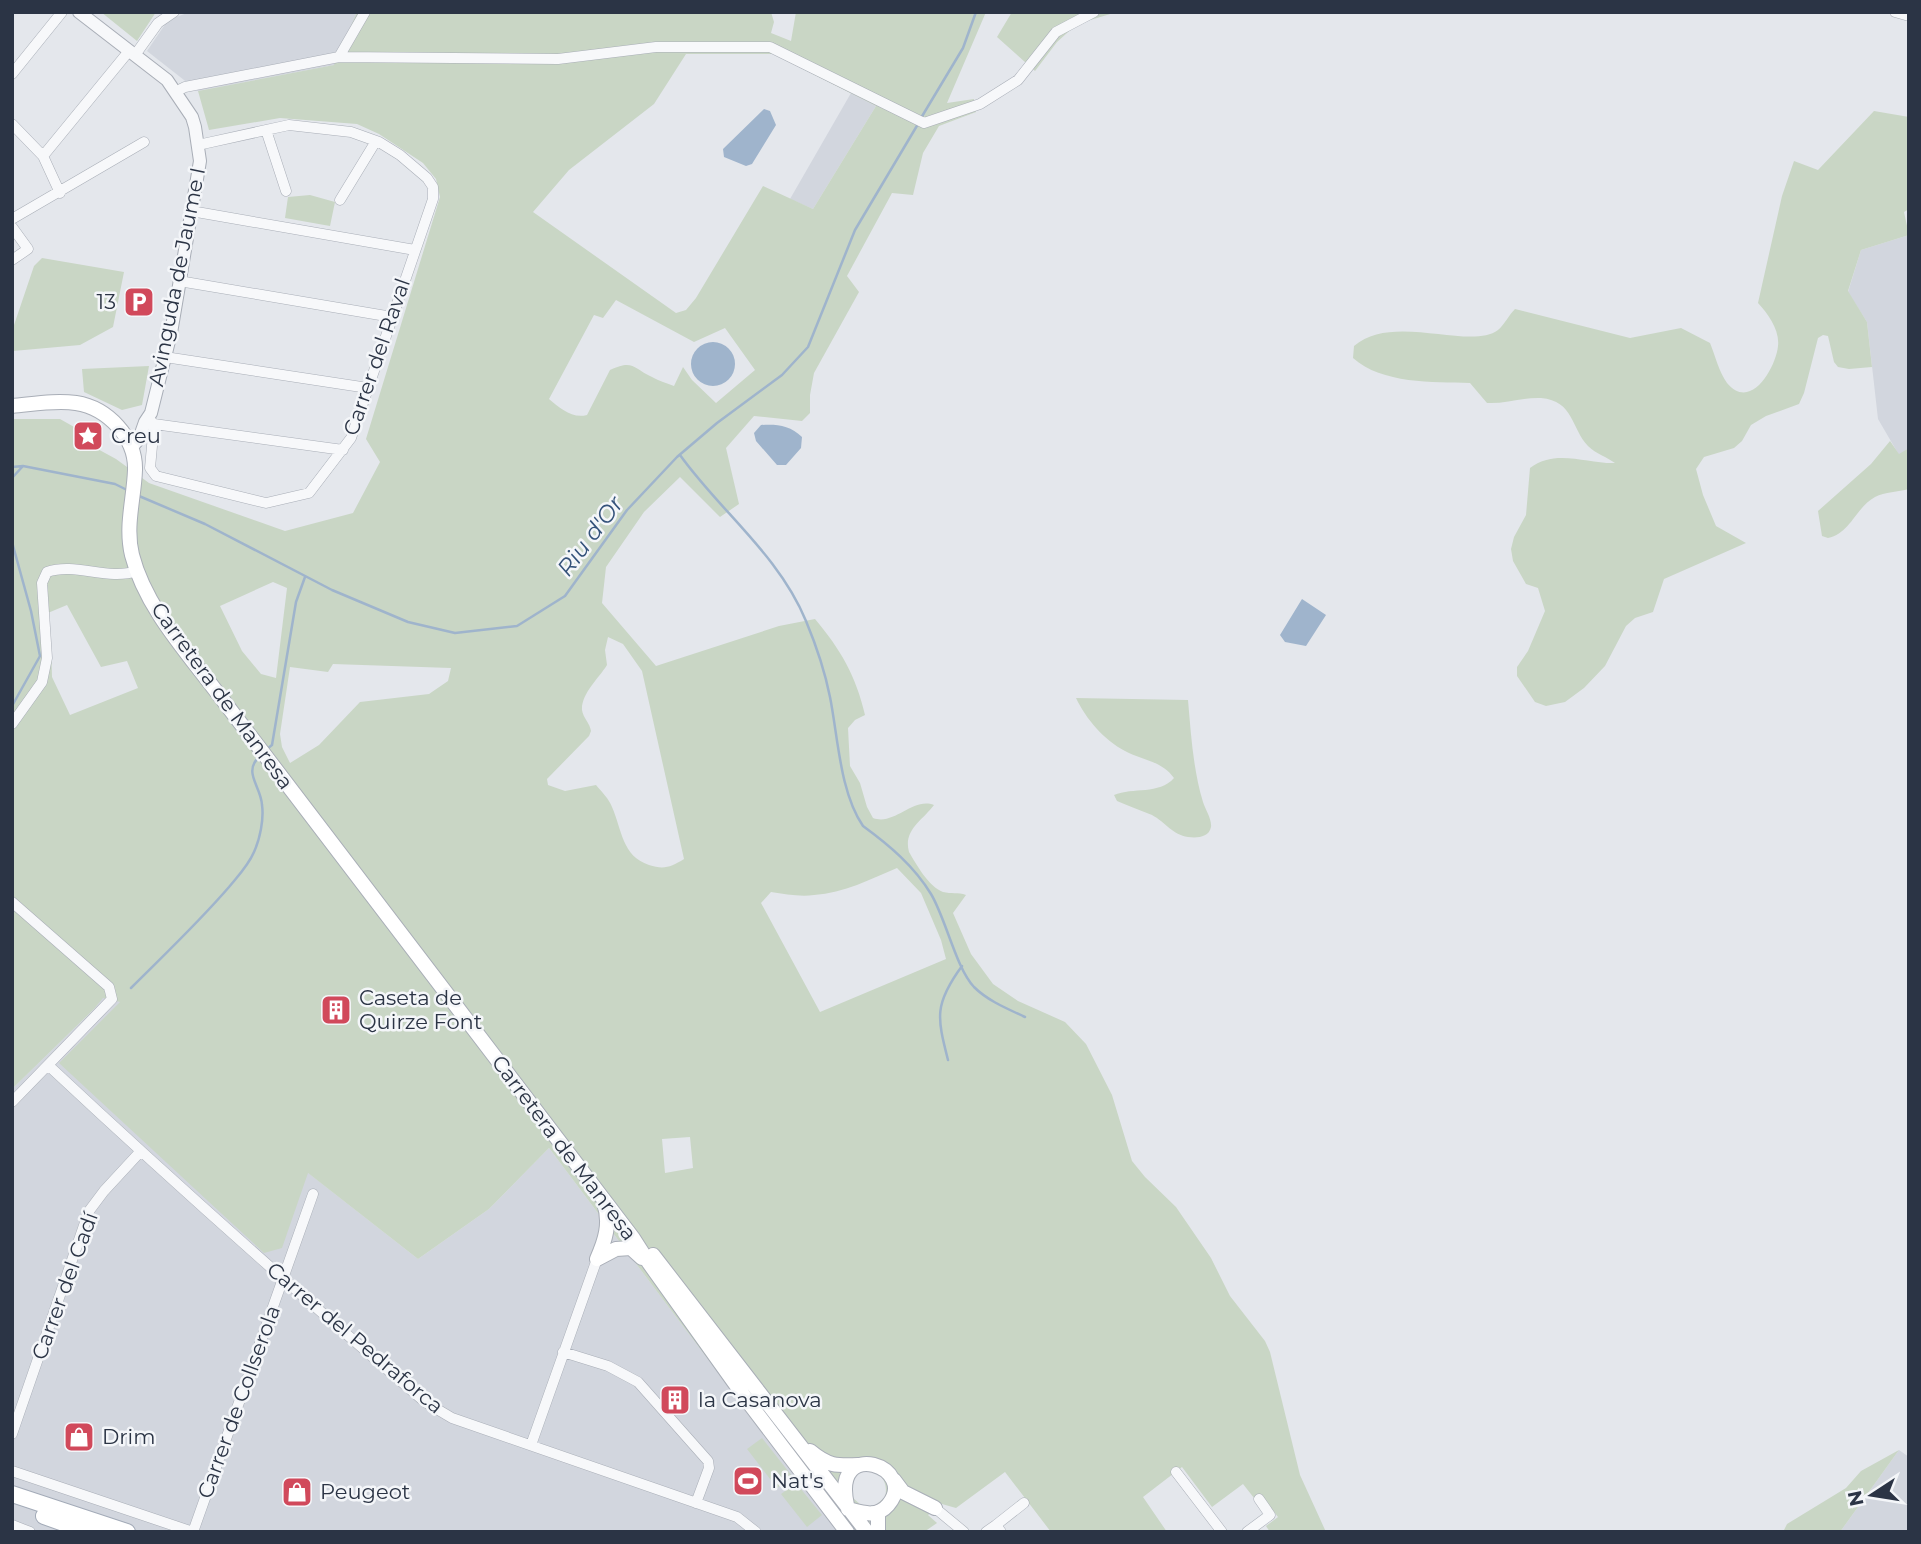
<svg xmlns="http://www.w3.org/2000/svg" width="1921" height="1544" viewBox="0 0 1921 1544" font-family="Montserrat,sans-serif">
<rect width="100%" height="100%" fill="#e4e7ec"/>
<path fill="#d2d6de" d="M 190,12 L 357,12 L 335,65 L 198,91 L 147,51 L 168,20 Z
M 851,93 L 876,106 L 813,209 L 790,199 Z
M 1909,235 L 1909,448 L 1899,455 L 1878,419 L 1867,322 L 1848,292 L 1861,250 Z
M 103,997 L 121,1002 L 261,1136 L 418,1259 L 489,1209 L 549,1148 L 838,1532 L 12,1532 L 12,1089 L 94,1009 Z
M 1899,1450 L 1909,1457 L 1909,1532 L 1840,1532 Z"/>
<path fill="#c9d6c5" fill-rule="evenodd" d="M 101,12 L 156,12 L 137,41 Z
M 357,12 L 771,12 L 774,22 L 771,33 L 791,41 L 796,12 L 986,12 L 947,103 L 974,99 L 976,112 L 939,126 L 923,153 L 913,195 L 892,193 L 847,276 L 859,292 L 814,373 L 810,395 L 810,413 L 802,421 L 754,416 L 726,448 L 739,504 L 720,517 L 680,477 L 644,512 L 606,567 L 602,603 L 656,666 L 779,626 L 815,619 C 841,650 856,676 865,715 L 855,720 L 848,728 L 850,766 L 860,783 L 867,807 L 873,818 C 895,826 912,797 934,805 C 922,821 903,830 909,852 C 916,864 929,887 943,892 C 951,894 958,892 966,895 L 953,913 L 971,954 L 993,984 L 1018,1001 L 1065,1022 L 1086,1044 L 1112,1095 L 1132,1161 L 1145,1177 L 1176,1207 L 1211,1258 L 1230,1296 L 1265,1341 L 1270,1352 L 1300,1475 L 1326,1532 L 1270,1532 L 1266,1526 L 1278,1517 L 1260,1494 L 1254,1498 L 1243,1484 L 1212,1507 L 1182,1467 L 1143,1497 L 1167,1532 L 1051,1532 L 1005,1472 L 956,1508 L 942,1504 L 928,1515 L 937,1523 L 924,1532 L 838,1532 L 549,1148 L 489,1209 L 418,1259 L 308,1173 L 282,1248 L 264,1253 L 59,1063 L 120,1002 L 103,998 L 94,1009 L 12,1089 L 12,419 L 60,419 L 83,432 L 94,447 L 116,459 L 149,483 L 285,531 L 353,513 L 380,462 L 366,439 L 440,197 L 436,179 L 423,163 L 379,134 L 357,124 L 280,118 L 209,130 L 198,91 L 334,65 ZM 686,54 L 773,54 L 876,106 L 813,209 L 763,186 L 696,298 L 686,310 L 676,313 L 533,212 L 569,170 L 654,104 ZM 616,300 L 694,342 L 725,328 L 755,370 L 716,403 L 692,380 L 683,367 L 674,386 C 667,383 659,381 652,377 C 633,368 633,359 610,370 L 587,415 C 572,419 560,408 549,399 L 594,315 L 603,318 ZM 273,582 L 287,588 L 276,678 L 261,674 L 242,651 L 220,606 ZM 67,605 L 101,667 L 127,661 L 138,688 L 70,715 L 52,677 L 51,645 L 43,615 ZM 608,637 L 623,644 L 642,671 L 684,859 C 671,867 664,870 649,865 C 622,856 622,830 612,807 C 609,799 602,792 596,785 L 565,791 L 548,785 L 547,779 L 589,736 L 591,731 C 590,723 583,718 582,710 C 581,694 599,678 607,665 L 605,650 ZM 333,664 L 451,668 L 448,681 L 429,694 L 360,702 L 319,745 L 290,763 L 282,747 L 280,734 L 290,667 L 328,672 ZM 897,868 L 921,893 L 941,940 L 946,959 L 820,1012 L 761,903 L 771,892 C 785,894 800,897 814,895 C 844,893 871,879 897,868 ZM 690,1137 L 693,1168 L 665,1173 L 662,1139 ZM 865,1470 C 880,1470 889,1482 885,1497 L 875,1506 L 862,1506 L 852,1497 C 850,1484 851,1476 865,1470 Z
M 1012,12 L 1117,12 L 1077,24 L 1057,42 L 1035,71 L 997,37 Z
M 1874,111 L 1909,117 L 1909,209 L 1904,212 L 1909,235 L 1861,250 L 1848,291 L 1867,322 L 1872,367 L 1849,369 L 1838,367 L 1834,362 L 1828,336 L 1823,335 L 1818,338 L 1804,393 L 1799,404 L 1766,416 L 1751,425 L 1742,441 L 1734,448 L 1704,457 L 1696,469 L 1703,495 L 1716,526 L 1746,543 L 1664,579 L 1653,612 L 1635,618 L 1626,626 L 1605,666 L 1584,688 L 1565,702 L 1546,706 L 1535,702 L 1517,676 L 1517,667 L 1528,651 L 1545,611 L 1538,588 L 1526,584 L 1513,561 L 1511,549 L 1514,537 L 1526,515 L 1530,468 C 1555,448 1588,464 1615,463 C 1607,457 1596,454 1588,446 C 1571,428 1574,401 1541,398 C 1523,397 1505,404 1487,403 L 1470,383 C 1433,382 1382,384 1353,358 L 1354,346 C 1393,312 1470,351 1498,330 C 1504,325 1509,315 1515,309 L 1630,338 L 1681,328 L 1710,343 C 1715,355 1719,372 1727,383 C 1751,412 1776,367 1778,346 C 1780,330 1768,314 1758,303 L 1782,196 L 1794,161 L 1818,170 Z
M 310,195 L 335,202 L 330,226 L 285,218 L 288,197 Z
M 42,258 L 124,272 L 113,327 L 80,345 L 13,351 L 12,331 L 34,266 Z
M 149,366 L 142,405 L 122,410 L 84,392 L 82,369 Z
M 1890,441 L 1899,454 L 1909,448 L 1909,489 C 1898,492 1885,492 1875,497 C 1856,507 1851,533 1828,538 L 1822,536 L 1818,511 L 1871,464 Z
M 1076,698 L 1188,700 C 1191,734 1193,769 1203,802 C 1205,809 1212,819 1211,827 C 1209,838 1196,838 1188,837 C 1173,835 1165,822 1152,815 C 1140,810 1128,806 1117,801 L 1114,795 C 1133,787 1159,795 1174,778 C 1162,761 1142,760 1125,751 C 1104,740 1086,719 1076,698 Z
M 762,1438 L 792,1476 L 777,1488 L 747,1449 Z
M 1899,1450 L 1840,1532 L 1783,1532 L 1787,1524 L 1846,1488 L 1861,1471 Z
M 796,1483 L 822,1515 L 807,1527 L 781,1494 Z"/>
<path fill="#9fb4cc" d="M 764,109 L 770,111 L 776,125 L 752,164 L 746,166 L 724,157 L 723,149 Z
M691 364a22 22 0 1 1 44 0a22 22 0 1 1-44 0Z
M 761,425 C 776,424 790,425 802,437 L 801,448 L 786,465 L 777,465 L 756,441 L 754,433 Z
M 1302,599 L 1326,615 L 1306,646 L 1285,642 L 1280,635 Z"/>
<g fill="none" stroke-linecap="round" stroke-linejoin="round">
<path stroke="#9fb4cc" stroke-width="2.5" d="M 921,118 L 963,48 L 976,12
M 680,455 C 720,511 779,555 806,621 C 816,645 825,672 830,697 C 838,737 840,793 863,826 C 889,845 914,866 931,894 C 946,919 956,968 974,987 C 988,1001 1008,1009 1025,1017
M 12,467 L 23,466
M 12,478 L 23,466 L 115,484 L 127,490
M 139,496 L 205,524 L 332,590 L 408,622 L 455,633 L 517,626 L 565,596 L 627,510 L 677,457 L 717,423 L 782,375 L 808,347 L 855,230 L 918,124
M 12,542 L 31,611 L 40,656 L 12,706
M 267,749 L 272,745 L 296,602 L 305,577
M 131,988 C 164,955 198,923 229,887 C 238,876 248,866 254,852 C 260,839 264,819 262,805 C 261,786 242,772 260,756
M 948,1060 C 937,1017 934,1004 962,966"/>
<g stroke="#a9aeb7" stroke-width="11">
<path id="minor" d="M 1895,12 L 1909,16
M 135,55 L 158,23 L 174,12
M 339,57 L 365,12
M 12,74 L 62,12
M 175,92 L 185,87 L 339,57 L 558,59 L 656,47 L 770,47 L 924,123 L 980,104 L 1018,80 L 1056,32 L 1094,12
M 12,124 L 43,156 L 60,193
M 266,130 L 286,191
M 43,156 L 129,51
M 340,200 L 376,141
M 191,211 L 415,250
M 12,219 L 144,142
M 12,227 L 28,249 L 12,260
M 179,281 L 392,317
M 165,357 L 368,388
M 150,420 L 154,424 L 343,450
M 154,424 L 150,468 L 156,476 L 266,503 L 309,493 L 351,438 L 433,199 L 433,187 L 427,178 L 400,155 L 379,142 L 351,132 L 289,125 L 198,145
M 12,724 L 42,682 L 47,658 L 42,583 L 47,572 C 76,562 107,581 137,571
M 12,902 L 109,987 L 112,999 L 12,1102
M 49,1066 C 172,1181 298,1293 425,1402 L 452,1418 L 737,1517 L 756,1532
M 563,1352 L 608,1366 L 638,1382 L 708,1461 L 709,1468 L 696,1503
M 12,1434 L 89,1211 L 104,1191 L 140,1152
M 531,1445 L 597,1259
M 12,1471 L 193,1532
M 1176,1472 L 1222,1532
M 935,1508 L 964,1532
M 12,1525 L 30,1532
M 996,1525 L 1024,1503
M 193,1532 L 313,1194
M 986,1532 L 996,1525 L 1001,1532
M 1247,1532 L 1270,1515 L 1259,1499"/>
</g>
<g stroke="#a9aeb7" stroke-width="14">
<path id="tertiary" d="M 79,12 L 167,80 L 192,117 L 195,127 L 200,161 L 171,333 L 151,413 L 145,422 L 139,439 L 131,448"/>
</g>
<g stroke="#a9aeb7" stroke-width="16">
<path id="secondary" d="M 12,406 C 34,404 55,400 76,403 C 108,408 136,438 135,470 C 134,499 125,526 132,555 C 145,606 185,650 216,691 L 633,1238 L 649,1263 L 749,1403 L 847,1532
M 653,1255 L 867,1532
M 597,1259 C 605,1241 611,1223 604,1203
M 597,1259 L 616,1249 L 631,1248 L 642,1258
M 810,1451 C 828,1466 836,1466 858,1465
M 894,1480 L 903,1492 L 935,1508
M 847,1505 C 831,1435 920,1468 888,1505 C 877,1518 863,1513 848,1509
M 878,1512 L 878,1532"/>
</g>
<g stroke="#a3abb8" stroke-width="18">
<path id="primary" d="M 12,1494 L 127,1532
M 44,1516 L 89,1532"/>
</g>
<use href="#minor" stroke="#f7f8fa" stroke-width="10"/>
<use href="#tertiary" stroke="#f7f8fa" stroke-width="12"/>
<use href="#secondary" stroke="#fff" stroke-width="14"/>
<use href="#primary" stroke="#fff" stroke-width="16"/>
</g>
<defs>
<g id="parking-square" transform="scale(1.575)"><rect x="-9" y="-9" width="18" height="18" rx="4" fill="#d1495b" stroke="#f4f6f9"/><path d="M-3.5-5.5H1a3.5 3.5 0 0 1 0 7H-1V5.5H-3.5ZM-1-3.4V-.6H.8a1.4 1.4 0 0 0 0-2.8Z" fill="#fff"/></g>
<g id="sight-square" transform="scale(1.575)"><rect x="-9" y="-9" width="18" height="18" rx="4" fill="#d1495b" stroke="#f4f6f9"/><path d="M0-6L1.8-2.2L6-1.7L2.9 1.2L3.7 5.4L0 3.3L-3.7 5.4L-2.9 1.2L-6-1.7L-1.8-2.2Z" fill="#fff"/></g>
<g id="building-square" transform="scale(1.575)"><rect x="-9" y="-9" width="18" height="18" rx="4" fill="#d1495b" stroke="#f4f6f9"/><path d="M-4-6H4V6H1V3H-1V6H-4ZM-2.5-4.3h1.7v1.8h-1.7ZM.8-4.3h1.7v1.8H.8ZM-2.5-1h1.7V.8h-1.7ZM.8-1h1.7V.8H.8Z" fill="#fff"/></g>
<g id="shop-square" transform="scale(1.575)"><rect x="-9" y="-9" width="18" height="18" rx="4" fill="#d1495b" stroke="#f4f6f9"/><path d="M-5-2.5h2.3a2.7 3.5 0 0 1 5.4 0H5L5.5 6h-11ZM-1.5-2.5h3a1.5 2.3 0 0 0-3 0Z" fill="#fff"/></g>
<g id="stadium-square" transform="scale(1.575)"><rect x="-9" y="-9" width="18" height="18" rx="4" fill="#d1495b" stroke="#f4f6f9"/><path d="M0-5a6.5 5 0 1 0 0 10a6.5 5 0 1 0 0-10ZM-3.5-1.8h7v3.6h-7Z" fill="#fff"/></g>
</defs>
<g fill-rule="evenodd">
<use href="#parking-square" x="139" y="302"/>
<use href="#sight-square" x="88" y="436"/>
<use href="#building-square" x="336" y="1010"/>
<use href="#building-square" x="675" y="1400"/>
<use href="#shop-square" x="79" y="1437"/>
<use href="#stadium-square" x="748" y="1481"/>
<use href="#shop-square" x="297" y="1492"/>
</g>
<g text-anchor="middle" stroke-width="5" stroke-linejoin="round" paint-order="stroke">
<g font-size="21" fill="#2b3445" stroke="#f4f6f9">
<text transform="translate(177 277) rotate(-79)" y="7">Avinguda de Jaume I</text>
<text transform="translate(377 357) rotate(-71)" y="7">Carrer del Raval</text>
<text transform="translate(222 696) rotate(54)" y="7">Carretera de Manresa</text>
<text transform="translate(564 1148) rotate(53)" y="7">Carretera de Manresa</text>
<text transform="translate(65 1286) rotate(-70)" y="7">Carrer del Cadí</text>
<text transform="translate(355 1338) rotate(40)" y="7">Carrer del Pedraforca</text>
<text transform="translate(239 1402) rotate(-70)" y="7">Carrer de Collserola</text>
</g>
<g font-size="21" fill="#2b3445" stroke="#f4f6f9" text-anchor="start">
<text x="116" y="309" text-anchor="end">13</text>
<text x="111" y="443">Creu</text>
<text x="359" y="1005">Caseta de<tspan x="359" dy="24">Quirze Font</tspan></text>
<text x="698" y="1407">la Casanova</text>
<text x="102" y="1444">Drim</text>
<text x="771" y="1488">Nat's</text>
<text x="320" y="1499">Peugeot</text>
</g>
<g font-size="23" font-style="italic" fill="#34527a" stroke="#f4f6f9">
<text transform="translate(590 536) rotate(-53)" y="8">Riu d'Or</text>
</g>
</g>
<rect width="1921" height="1544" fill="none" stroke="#2b3445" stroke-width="28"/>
<g transform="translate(1872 1495) rotate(258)" stroke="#f4f6f9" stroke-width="5" paint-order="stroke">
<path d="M0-5L12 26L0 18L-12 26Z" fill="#2b3445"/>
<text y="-10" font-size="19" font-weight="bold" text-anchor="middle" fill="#2b3445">N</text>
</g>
</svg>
